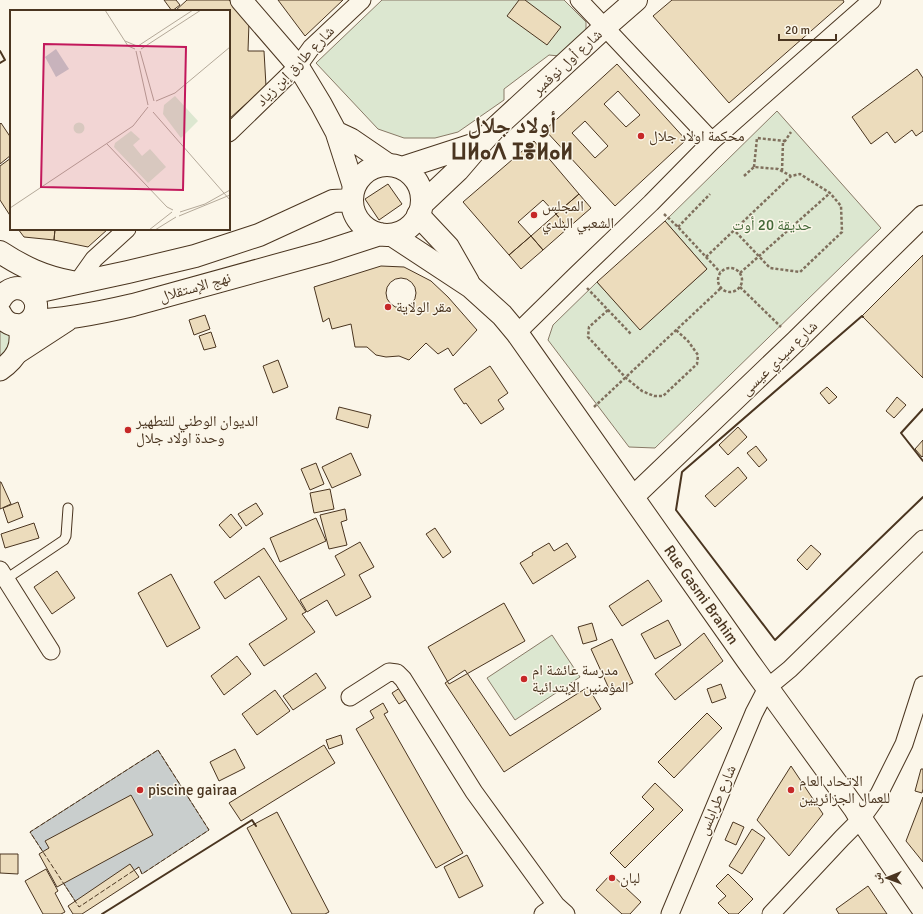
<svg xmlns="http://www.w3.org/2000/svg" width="923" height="914" viewBox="0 0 923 914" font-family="Signika,'Noto Naskh Arabic','Noto Sans Tifinagh',sans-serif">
<rect width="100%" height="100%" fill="#fbf6e9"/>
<path fill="#dce7d0" stroke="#887966" d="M 382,0 L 564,0 L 586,22 L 586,30 L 559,56 L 549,55 L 504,89 L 504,100 L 458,132 L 435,138 L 404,138 L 378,129 L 316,63 Z
M 777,111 L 881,228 L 655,448 L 629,447 L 548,340 L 553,325 L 597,282 L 640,329 L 707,269 L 665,221 Z
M 2,327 L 18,342 L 0,358 L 0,332 Z
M 552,635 L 580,677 L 515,720 L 487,678 Z"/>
<path fill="#c9cecd" stroke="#887966" d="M 158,750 L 209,830 L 142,874 L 139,867 L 79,907 L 30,832 Z"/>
<path fill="#ecdcbc" stroke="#4a3520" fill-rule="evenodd" d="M 164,0 L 176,0 L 180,5 L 172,11 Z
M 187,0 L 229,0 L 249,22 L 248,51 L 264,51 L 266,86 L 229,119 L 229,11 L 175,11 Z
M 278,0 L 343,0 L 305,36 Z
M 519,0 L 525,0 L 561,27 L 547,45 L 507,16 Z
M 672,0 L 843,0 L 844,2 L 729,103 L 653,16 Z
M 617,64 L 686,140 L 615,206 L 545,130 ZM 618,91 L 640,115 L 626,127 L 604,104 ZM 585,121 L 608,146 L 595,158 L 572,133 Z
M 917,69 L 923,78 L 923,131 L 916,136 L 912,130 L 895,143 L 887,132 L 871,144 L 852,117 Z
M 1,123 L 11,138 L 11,155 L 0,164 L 0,124 Z
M 534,141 L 579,194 L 556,214 L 543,200 L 518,222 L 531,236 L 509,255 L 463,202 Z
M 11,158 L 11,217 L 0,200 L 0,166 Z
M 388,184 L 402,204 L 379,220 L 365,199 Z
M 579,194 L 591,208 L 568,228 L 556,214 Z
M 556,214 L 568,228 L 543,250 L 531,236 Z
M 665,221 L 707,269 L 640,330 L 597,282 Z
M 18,229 L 55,229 L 54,240 L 24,237 Z
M 55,229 L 108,229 L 88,247 L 54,240 Z
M 531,236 L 543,250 L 521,269 L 509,255 Z
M 923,255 L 923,378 L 862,316 Z
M 381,266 L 404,267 L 431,281 L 448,297 L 477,330 L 453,356 L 448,348 L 438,354 L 426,343 L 409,360 L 399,356 L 386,357 L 376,355 L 367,347 L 355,347 L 351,324 L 332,329 L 329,318 L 323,322 L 314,287 Z
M386 293a15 15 0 1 1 30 0a15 15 0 1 1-30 0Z
M 205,315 L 210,329 L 194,335 L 189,320 Z
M 211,332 L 216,347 L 204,350 L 199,336 Z
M 278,360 L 288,387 L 273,393 L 263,366 Z
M 490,366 L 508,393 L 498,400 L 504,409 L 481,424 L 466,403 L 464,404 L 454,389 Z
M 827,387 L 837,397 L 829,404 L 820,393 Z
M 897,397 L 906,405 L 894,418 L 886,411 Z
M 339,407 L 371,415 L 368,428 L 336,419 Z
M 738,427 L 747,437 L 728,455 L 719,445 Z
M 923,440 L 923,456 L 922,457 L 915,449 Z
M 756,446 L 767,460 L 759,467 L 747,453 Z
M 351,453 L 361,475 L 332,488 L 322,467 Z
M 316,463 L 324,484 L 310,490 L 301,469 Z
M 738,467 L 747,478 L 715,507 L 705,496 Z
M 0,482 L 1,482 L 11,504 L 0,509 Z
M 330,489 L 334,509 L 314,513 L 310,493 Z
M 18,502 L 23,517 L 8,523 L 3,508 Z
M 256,503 L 263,514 L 246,526 L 238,514 Z
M 345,509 L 347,520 L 341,522 L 347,545 L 329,549 L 320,515 Z
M 231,514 L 242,528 L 230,538 L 219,525 Z
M 316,518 L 326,541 L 280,562 L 270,538 Z
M 34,523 L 39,538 L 5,548 L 1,534 Z
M 435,528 L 451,552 L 443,558 L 426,534 Z
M 360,542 L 374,567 L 359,575 L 371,597 L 336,616 L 327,600 L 307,612 L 300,600 L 345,575 L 335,556 Z
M 549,543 L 554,551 L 567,543 L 576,557 L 533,584 L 520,563 L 533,555 L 532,553 Z
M 811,545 L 821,554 L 807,570 L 797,560 Z
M 264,548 L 306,612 L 302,614 L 315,632 L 264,666 L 249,644 L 287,619 L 259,576 L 225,599 L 214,582 Z
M 57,571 L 75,598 L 52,614 L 34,587 Z
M 171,574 L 200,628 L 167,647 L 138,593 Z
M 648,580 L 662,601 L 622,626 L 609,606 Z
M 504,603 L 525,641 L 449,684 L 428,647 Z
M 668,620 L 681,645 L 655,659 L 641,634 Z
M 592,623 L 597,640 L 583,644 L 578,627 Z
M 704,633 L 723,661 L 675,700 L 655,674 Z
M 612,639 L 633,683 L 611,693 L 591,649 Z
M 237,656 L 251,674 L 224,695 L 211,676 Z
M 465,670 L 510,736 L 588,687 L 601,709 L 504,772 L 445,683 Z
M 316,673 L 326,688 L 293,710 L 283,696 Z
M 721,684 L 726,698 L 712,703 L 707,689 Z
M 403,686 L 410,697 L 399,704 L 392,693 Z
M 275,690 L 290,711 L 257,735 L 242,714 Z
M 383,703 L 388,712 L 384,714 L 463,853 L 436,868 L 356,729 L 374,718 L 370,711 Z
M 707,713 L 722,728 L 674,778 L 658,762 Z
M 341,735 L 343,744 L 329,749 L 326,740 Z
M 324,745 L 335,763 L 241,821 L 229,803 Z
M 235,749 L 245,768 L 219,781 L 210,762 Z
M 791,766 L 823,814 L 789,856 L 757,820 Z
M 921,769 L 923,769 L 923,789 L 922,793 L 915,791 Z
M 655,783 L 683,810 L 625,868 L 610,853 L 654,809 L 642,797 Z
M 131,795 L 153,835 L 57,887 L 39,854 L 49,848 L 45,841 Z
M 923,797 L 923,862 L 906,841 Z
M 277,812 L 329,912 L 325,914 L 292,914 L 247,828 Z
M 733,822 L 744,827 L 736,845 L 725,840 Z
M 752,829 L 765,838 L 742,874 L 729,866 Z
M 0,854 L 18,854 L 18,874 L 0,873 Z
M 467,855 L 483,886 L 459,898 L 444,867 Z
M 130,864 L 139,877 L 82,914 L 73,914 L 68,906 Z
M 46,869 L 58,891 L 55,893 L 65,912 L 61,914 L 43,914 L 25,881 Z
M 611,874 L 641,902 L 630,914 L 622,914 L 596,890 Z
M 728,874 L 753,899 L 738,914 L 729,914 L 718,903 L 726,896 L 716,886 Z
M 868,886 L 887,914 L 839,914 L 836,909 Z"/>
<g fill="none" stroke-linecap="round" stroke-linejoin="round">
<g stroke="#4a3520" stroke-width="11">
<path id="service" d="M 6,579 L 64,540 L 66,536 L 68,508"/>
</g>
<g stroke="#4a3520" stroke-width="19">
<path id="minor" d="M 579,0 L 712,141
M 229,133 L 298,66 L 311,48 L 362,0
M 77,283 L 94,259 L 127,229
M 517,333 L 575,276 L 651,203 L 712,141 L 872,0
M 0,570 L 51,651
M 350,697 L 389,672 L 397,673 L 403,679 L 474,792 L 556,905 L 566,914
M 543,914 L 556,905
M 670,914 L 754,713 L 767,688 L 790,669 L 923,539
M 771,914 L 842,838 L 861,819 L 879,794 L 904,744 L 923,685"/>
</g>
<g stroke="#4a3520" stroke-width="23">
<path id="tertiary" d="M 241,0 L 298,66 L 321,104 L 336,132 L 354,188
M 336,132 L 351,139 L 389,165
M 0,370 C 17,358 23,347 19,326
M 633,497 L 796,341 L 923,216"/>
</g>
<g stroke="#4a3520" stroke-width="24">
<g id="secondary">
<path d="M 418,215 L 448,247 L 468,282"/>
<path id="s1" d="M 392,235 L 471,287 L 502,315 L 517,333 L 748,661 L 855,809 L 861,819 L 923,909"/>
</g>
</g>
<g stroke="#4a3520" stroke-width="24">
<path id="primary" d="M352 200a35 35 0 1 1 70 0a35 35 0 1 1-70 0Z
M 402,168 L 482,142
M 422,204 L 458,170 L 482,142 L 493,130 L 605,27 L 636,0
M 0,252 C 23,267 44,277 72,282
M 31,293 L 77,283 L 128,272 L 195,256 L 259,235 L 333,201 L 352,200
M 0,300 C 15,274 46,296 33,317 C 29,323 23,326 17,325 C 9,325 3,320 0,313
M 30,321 C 65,320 99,313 133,305 L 325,252 L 380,234
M 18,352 L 67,320"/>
</g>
<path stroke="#7f6f5c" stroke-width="2.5" stroke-dasharray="3 2" stroke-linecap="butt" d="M 754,167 L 757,138 L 785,141
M 782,171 L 783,142 L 785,141 L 791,132
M 744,176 L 754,167 L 778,169 L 791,176
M 664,214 L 678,227 L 720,272
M 678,227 L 710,194
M 706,257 L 791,176 L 800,174 L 830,193 L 841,206 L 842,232 L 800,272 L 770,268 L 734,230
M718 280a12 12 0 1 1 24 0a12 12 0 1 1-24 0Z
M 740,273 L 830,193
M 740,287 L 781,327
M 587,288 L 631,334
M 608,310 L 589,327 L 588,337 L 626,378 L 642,391 L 654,396 L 663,396 L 697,364 L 698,355 L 688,341 L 676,330
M 594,407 L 721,288"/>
<use href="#service" stroke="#fbf6e9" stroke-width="9"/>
<use href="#minor" stroke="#fbf6e9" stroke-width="17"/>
<use href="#tertiary" stroke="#fbf6e9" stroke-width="21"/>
<use href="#secondary" stroke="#fbf6e9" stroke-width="22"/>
<use href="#primary" stroke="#fbf6e9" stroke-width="22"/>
<path stroke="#4a3520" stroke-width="1" stroke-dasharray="5 2" stroke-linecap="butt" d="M 158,750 L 209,830 L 142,874 L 139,867 L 79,907 L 30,832 Z"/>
<path stroke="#4a3520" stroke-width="2" d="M 0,51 L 5,60 L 0,63
M 863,317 L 862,316 L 682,472 L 676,510 L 775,640 L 923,497
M 923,409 L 901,433 L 923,461
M 102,914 L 252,820 L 256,826"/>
</g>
<g fill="#c62828" stroke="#fbf6e9" stroke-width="1.5">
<circle cx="641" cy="136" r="4"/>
<circle cx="534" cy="215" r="4"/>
<circle cx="388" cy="307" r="4"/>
<circle cx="128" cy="430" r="4"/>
<circle cx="524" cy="679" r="4"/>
<circle cx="140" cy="790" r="4"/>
<circle cx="791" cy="790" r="4"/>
<circle cx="612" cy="878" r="4"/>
</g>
<g text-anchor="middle" stroke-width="3" stroke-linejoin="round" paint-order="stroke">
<g font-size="15" fill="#4a3520" stroke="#fbf6e9">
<text transform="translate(567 62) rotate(-43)" y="5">شارع أول نوفمبر</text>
<text transform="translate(295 66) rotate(-46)" y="5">شارع طارق إبن زياد</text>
<text transform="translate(195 287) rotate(-16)" y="5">نهج الإستقلال</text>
<text transform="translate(779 358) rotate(-44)" y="5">شارع سيدي عيسى</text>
<text dy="5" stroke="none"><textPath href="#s1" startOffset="480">Rue Gasmi Brahim</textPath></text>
<text transform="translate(717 800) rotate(-67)" y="5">شارع طرابلس</text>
</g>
<g font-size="15" fill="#4a3520" stroke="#fbf6e9" text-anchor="start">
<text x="649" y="141">محكمة اولاد جلال</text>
<text x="542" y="211">المجلس<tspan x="542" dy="17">الشعبي البلدي</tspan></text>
<text x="396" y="312">مقر الولاية</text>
<text x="136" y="426">الديوان الوطني للتطهير<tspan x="136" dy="17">وحدة اولاد جلال</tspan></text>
<text x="532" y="675">مدرسة عائشة ام<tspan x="532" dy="17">المؤمنين الإبتدائية</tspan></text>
<text x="799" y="786">الاتحاد العام<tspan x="799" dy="17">للعمال الجزائريين</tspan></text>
<text x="148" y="795">piscine gairaa</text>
<text x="620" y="883">لبان</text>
</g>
<g font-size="15" fill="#436837" stroke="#fbf6e9">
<text x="772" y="230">حديقة 20 أوت</text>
</g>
<g font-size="23" font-weight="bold" fill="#4a3520" stroke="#fbf6e9">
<text x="512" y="133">أولاد جلال<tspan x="512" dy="26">ⵡⵍⴰⴷ ⵊⴻⵍⴰⵍ</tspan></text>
</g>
</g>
<g transform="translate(10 10)">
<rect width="220" height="220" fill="#fbf6e9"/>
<path d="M 165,86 L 188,111 L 171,128 L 153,104 L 154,95 ZM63.5 118a5.5 5.5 0 1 1 11 0a5.5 5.5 0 1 1-11 0ZM 121,121 L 130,129 L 123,135 L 132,146 L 140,139 L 156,157 L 138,173 L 104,137 L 105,133 Z" fill="#dce7d0"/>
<path d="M 46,39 L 59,59 L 46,67 L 35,47 Z" fill="#c9cecd"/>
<path fill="none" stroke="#b4a999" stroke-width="1" d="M 95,0 L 118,36 L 125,39M 115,31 L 127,36M 128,36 L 183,0M 131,39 L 191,0M 126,41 L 138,95M 130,41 L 144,91M 146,91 L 165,83 L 220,37M 143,102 L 220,190M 97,134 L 157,197 L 163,200M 0,198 L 123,116 L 138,97M 170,202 L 195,194 L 220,180M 169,206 L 220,185M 139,220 L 162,202M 145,220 L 166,207"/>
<path fill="#c2185b" fill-opacity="0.15" stroke="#c2185b" stroke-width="2" d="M 34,34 L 176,37 L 173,180 L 31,177 Z"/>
<rect width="220" height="220" fill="none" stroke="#4a3520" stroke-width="2"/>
</g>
<g transform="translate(887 878) rotate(269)" stroke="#fbf6e9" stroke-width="3" paint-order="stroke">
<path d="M0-3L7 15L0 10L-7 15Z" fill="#4a3520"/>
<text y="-6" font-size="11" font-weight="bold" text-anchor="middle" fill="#4a3520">ش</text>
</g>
<path d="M779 34v6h57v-6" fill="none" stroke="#4a3520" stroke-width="2"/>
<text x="785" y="34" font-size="12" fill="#4a3520" stroke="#fbf6e9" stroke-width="3" paint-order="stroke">20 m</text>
</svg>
